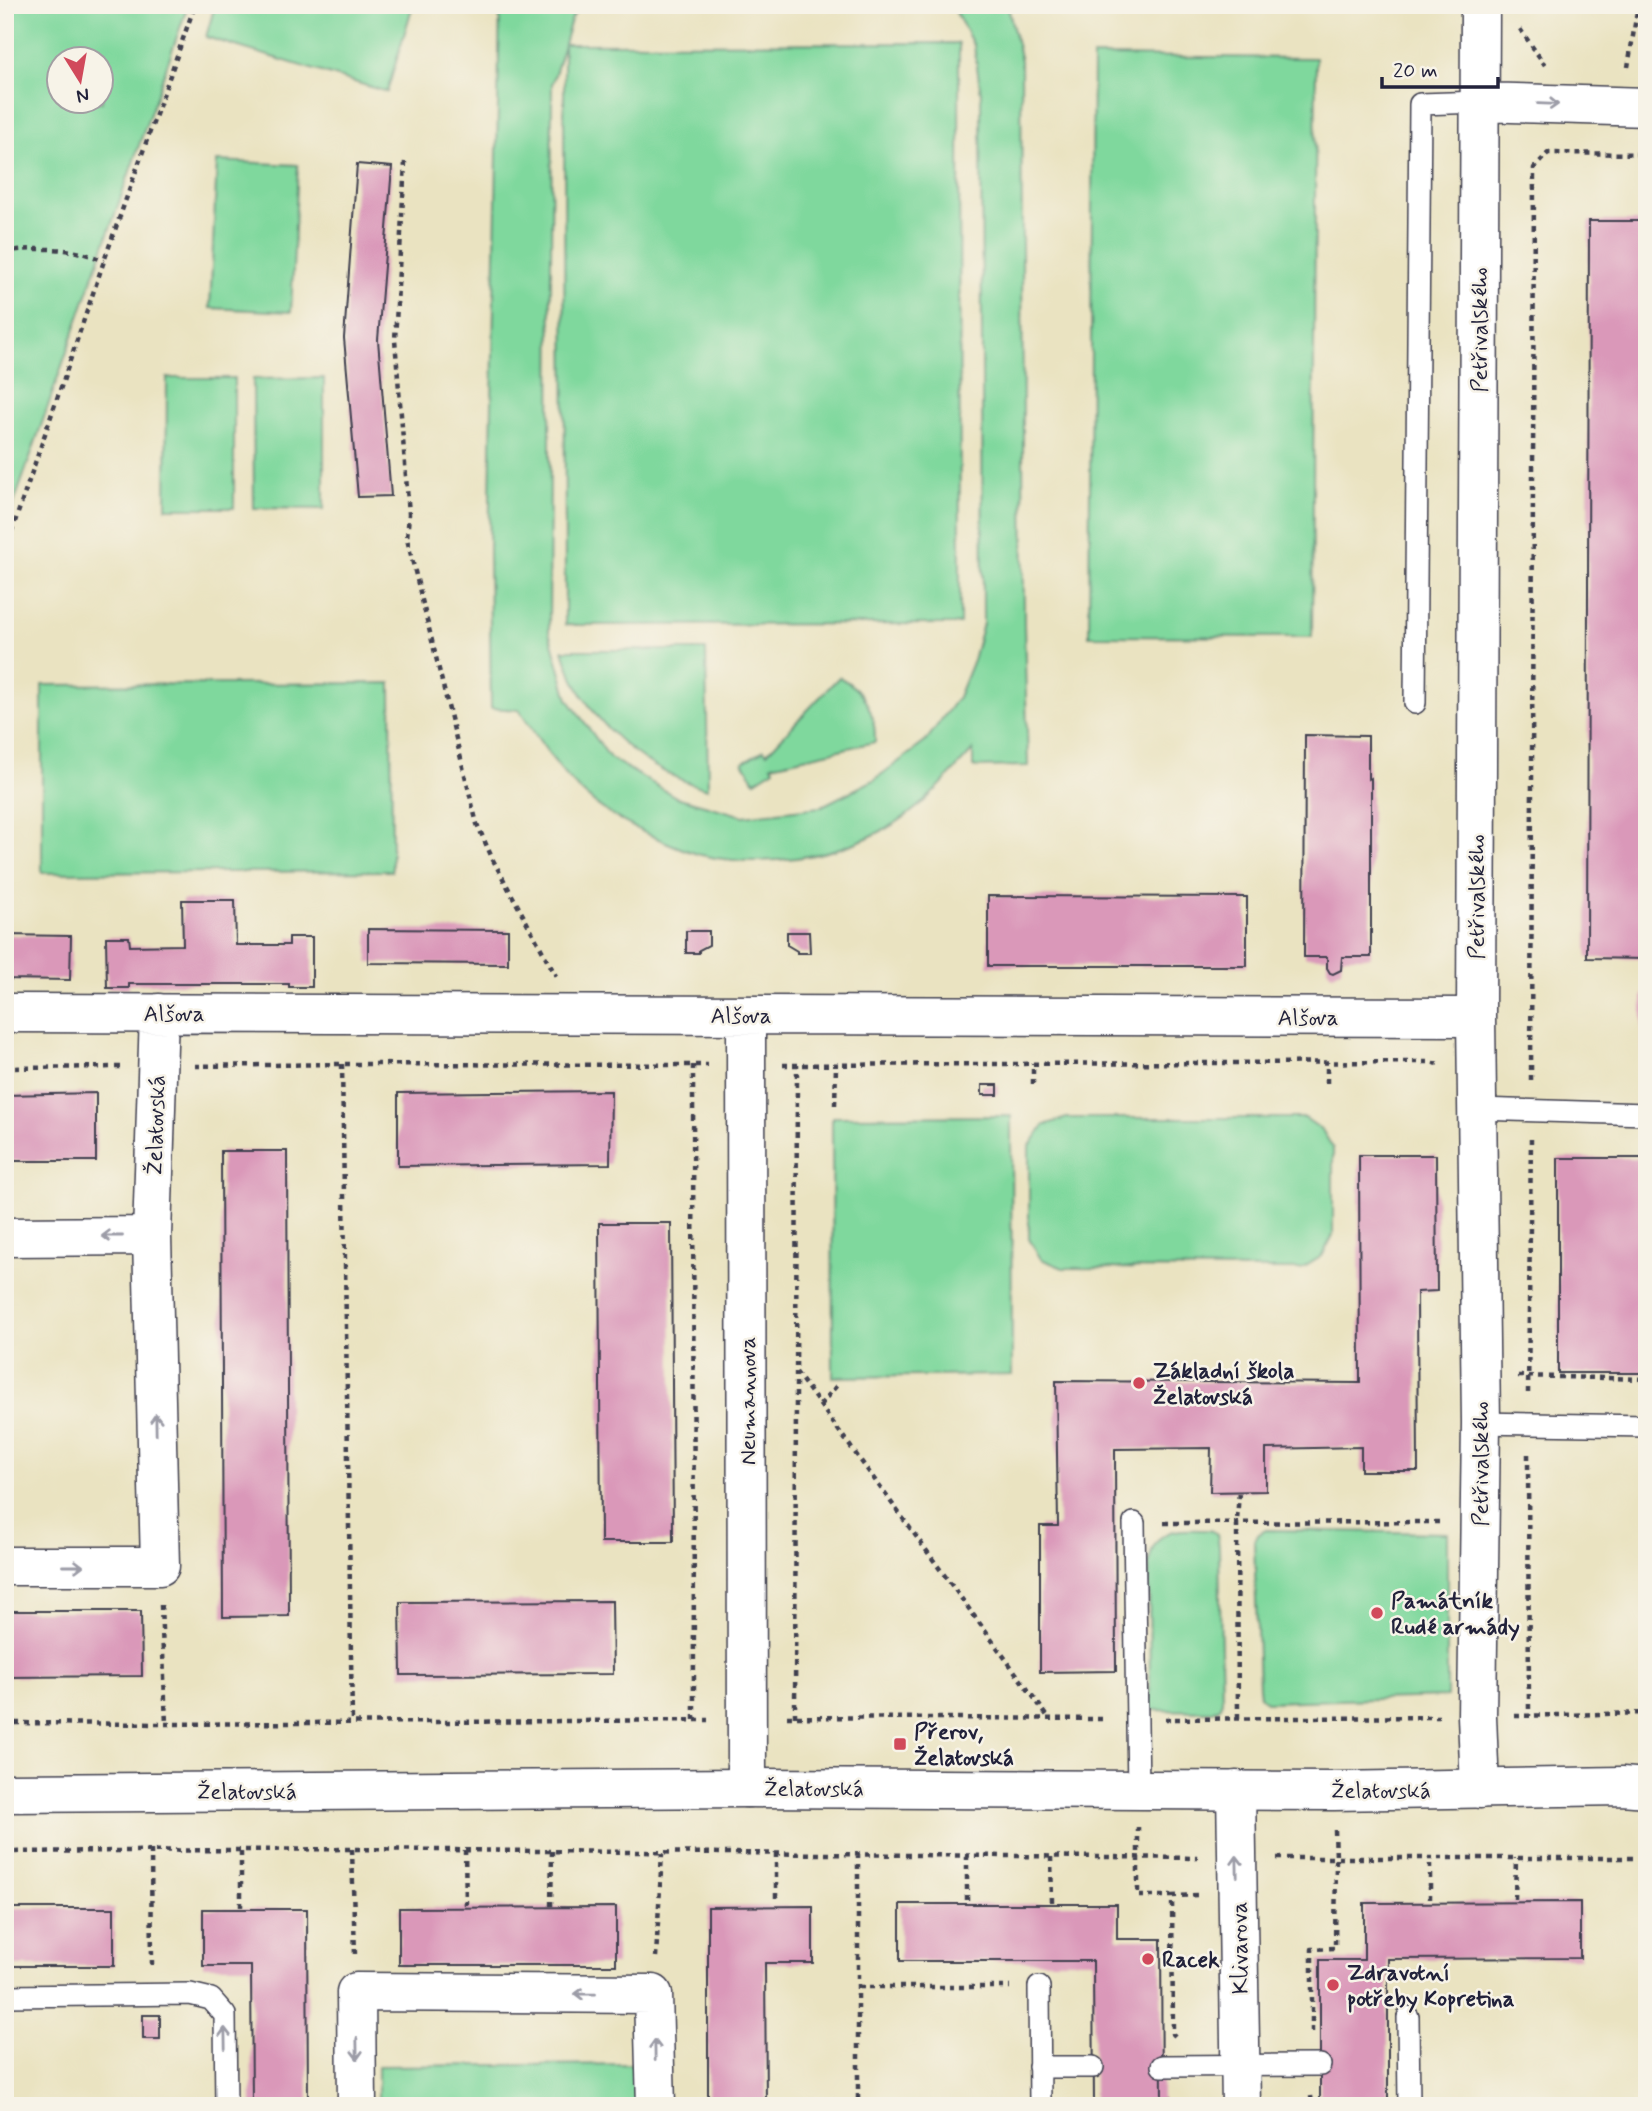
<svg xmlns="http://www.w3.org/2000/svg" width="1652" height="2111" viewBox="0 0 1652 2111" font-family="Mynerve,sans-serif">
<rect width="100%" height="100%" fill="#f7f3e8"/>
<filter id="ink" filterUnits="userSpaceOnUse"><feTurbulence type="fractalNoise" baseFrequency=".0143" numOctaves="2"/><feDisplacementMap in="SourceGraphic" scale="14" xChannelSelector="R" yChannelSelector="G"/><feConvolveMatrix kernelMatrix="1 2 1 2 8 2 1 2 1" color-interpolation-filters="sRGB"/></filter>
<filter id="wash" filterUnits="userSpaceOnUse"><feTurbulence type="fractalNoise" baseFrequency=".00686" numOctaves="4" result="noise"/><feDisplacementMap in="SourceGraphic" scale="28" xChannelSelector="R" yChannelSelector="G"/><feGaussianBlur stdDeviation="1.57" result="paint"/><feColorMatrix in="noise" values="0 0 0 0 0 0 0 0 0 0 0 0 0 0 0 0 0 1.4 0 .05"/><feComposite in="paint" operator="in"/></filter>
<g filter="url(#wash)">
<rect width="100%" height="100%" fill="#eae3c1"/>
<path fill="#7fd89d" stroke="#507d6c" stroke-width="2" fill-rule="evenodd" d="M 5,5 L 188,5 L 5,529 ZM 60,60 L 102,60 L 102,102 L 60,102 Z
M 215,5 L 413,5 L 387,92 L 206,37 Z
M 500,5 L 580,5 L 571,20 L 564,44 L 959,43 L 960,624 L 565,625 L 564,45 L 552,84 L 549,632 L 568,699 L 610,758 L 676,797 L 743,816 L 820,807 L 874,780 L 925,742 L 958,697 L 973,660 L 983,623 L 981,94 L 974,46 L 952,5 L 1005,5 L 1009,11 L 1021,61 L 1024,625 L 1028,766 L 973,767 L 973,750 C 946,779 922,809 887,828 C 833,858 761,869 701,855 C 679,849 658,839 637,829 C 619,820 599,808 584,794 C 558,770 539,740 519,710 L 491,708 L 489,552 Z
M 1093,56 L 1316,58 L 1312,637 L 1089,636 Z
M 217,161 L 298,165 L 291,312 L 210,308 Z
M 167,378 L 234,378 L 234,508 L 166,508 Z
M 324,378 L 324,509 L 254,508 L 253,379 Z
M 563,650 L 706,650 L 708,789 C 642,771 581,717 563,650 Z
M 839,677 C 865,690 876,714 875,742 L 772,765 L 774,769 L 755,781 L 743,762 L 764,750 L 767,753 Z
M 391,683 L 392,871 L 42,873 L 42,685 Z
M 1011,1116 L 1012,1375 L 833,1377 L 832,1117 Z
M 1067,1118 L 1305,1118 L 1322,1130 L 1333,1148 L 1333,1235 L 1322,1256 L 1301,1269 L 1063,1268 L 1041,1259 L 1029,1239 L 1029,1147 L 1044,1125 Z
M 1210,1530 L 1217,1534 L 1219,1547 L 1222,1701 L 1219,1708 L 1212,1711 L 1150,1710 L 1149,1562 C 1156,1525 1179,1530 1210,1530 Z
M 1266,1530 L 1447,1533 L 1447,1697 L 1266,1702 L 1260,1696 L 1259,1688 L 1254,1541 L 1259,1534 Z
M 643,2064 L 643,2106 L 378,2106 L 378,2066 Z"/>
<g id="blocks">
<path fill="#da98b9" d="M 357,164 L 392,167 L 378,340 L 391,496 L 358,497 L 344,338 Z
M 1589,221 L 1647,221 L 1647,959 L 1587,958 Z
M 1305,735 L 1368,736 L 1368,779 L 1371,778 L 1371,957 L 1342,957 L 1341,970 L 1333,974 L 1330,973 L 1327,968 L 1327,957 L 1304,957 Z
M 988,896 L 1247,897 L 1247,966 L 988,966 Z
M 182,900 L 235,900 L 236,945 L 289,945 L 289,937 L 312,937 L 312,987 L 289,987 L 289,984 L 129,984 L 129,988 L 107,988 L 106,937 L 129,937 L 130,946 L 183,945 Z
M 368,929 L 508,930 L 508,964 L 368,963 Z
M 686,931 L 709,931 L 709,945 L 699,950 L 699,953 L 686,953 Z
M 787,932 L 809,932 L 810,953 L 797,953 L 797,951 L 787,945 Z
M 5,935 L 71,936 L 70,980 L 5,979 Z
M 1642,994 L 1647,996 L 1647,1063 L 1642,1063 Z
M 982,1085 L 998,1085 L 998,1095 L 982,1095 Z
M 611,1091 L 610,1164 L 398,1166 L 398,1093 Z
M 96,1093 L 96,1161 L 5,1161 L 5,1095 Z
M 221,1151 L 287,1151 L 289,1616 L 223,1617 Z
M 1359,1155 L 1436,1155 L 1437,1291 L 1417,1292 L 1418,1471 L 1361,1471 L 1361,1447 L 1266,1449 L 1266,1491 L 1210,1492 L 1211,1448 L 1115,1449 L 1116,1671 L 1040,1672 L 1040,1526 L 1058,1526 L 1056,1381 L 1360,1383 Z
M 1558,1158 L 1647,1158 L 1647,1373 L 1558,1373 Z
M 599,1223 L 671,1223 L 673,1542 L 601,1542 Z
M 612,1601 L 613,1674 L 401,1675 L 400,1602 Z
M 5,1611 L 141,1611 L 142,1676 L 5,1677 Z
M 1580,1902 L 1580,1958 L 1388,1959 L 1388,2106 L 1320,2106 L 1320,1960 L 1364,1960 L 1364,1903 Z
M 900,1904 L 1117,1904 L 1117,1939 L 1161,1939 L 1162,2106 L 1094,2106 L 1093,1961 L 900,1961 Z
M 813,1906 L 813,1963 L 765,1963 L 766,2106 L 708,2106 L 708,1907 Z
M 616,1907 L 616,1965 L 399,1965 L 399,1908 Z
M 5,1908 L 114,1908 L 114,1966 L 5,1966 Z
M 203,1909 L 307,1909 L 308,2106 L 252,2106 L 251,1966 L 203,1966 Z
M 143,2015 L 160,2015 L 160,2039 L 143,2039 Z"/>
</g>
</g>
<g filter="url(#ink)">
<use href="#blocks" fill-opacity="0" stroke="#403f4f" stroke-width="2"/>
<g fill="none" stroke-linecap="round" stroke-linejoin="round">
<g stroke="#403f4f" stroke-width="24">
<path id="lane" d="M 1415,703 L 1420,104 L 1480,102
M 1478,1109 L 1647,1114
M 1481,1423 L 1647,1426
M 1134,1523 L 1138,1791
M 1039,1987 L 1040,2106
M 5,1996 L 190,1994 L 211,1999 L 225,2015 L 226,2106
M 1408,2017 L 1409,2106
M 1162,2066 L 1320,2065
M 1039,2067 L 1093,2067"/>
</g>
<g stroke="#403f4f" stroke-width="41">
<path id="street" d="M 1480,102 L 1647,107
M 5,1013 L 1476,1017
M 746,1015 L 747,1788
M 152,1236 L 159,1013
M 5,1237 L 152,1236 L 160,1566 L 5,1566
M 1480,1789 L 1477,1716 L 1481,1423 L 1476,1017 L 1480,5
M 1236,1790 L 1241,2106
M 357,2106 L 356,1992 L 653,1994 L 656,2106"/>
</g>
<g stroke="#403f4f" stroke-width="41">
<path id="secondary" d="M 5,1793 L 747,1788 L 1334,1791 L 1622,1786 L 1647,1788"/>
</g>
<path stroke="#403f4f" stroke-width="4.5" stroke-dasharray="5 5" stroke-linecap="butt" d="M 1520,29 L 1545,65
M 1628,67 L 1638,5
M 405,162 L 395,340 L 409,514 L 407,539 L 477,824 L 493,860 L 556,976
M 5,251 C 41,248 71,246 104,261
M 5,551 L 104,261 L 195,5
M 342,1064 L 352,1722
M 693,1065 L 694,1720
M 783,1065 L 1428,1062 L 1439,1064
M 195,1066 L 342,1064 L 708,1065
M 5,1068 L 120,1067
M 1531,1080 L 1534,168 L 1548,153 L 1647,154
M 1327,1083 L 1327,1062
M 1033,1084 L 1033,1063
M 835,1105 L 836,1065
M 796,1372 L 1048,1717
M 1518,1376 L 1647,1379
M 1528,1393 L 1531,1139
M 820,1405 L 839,1383
M 1528,1454 L 1529,1716
M 1164,1523 L 1443,1522
M 161,1605 L 166,1724
M 1515,1716 L 1647,1713
M 787,1717 L 1107,1719
M 795,1717 L 797,1065
M 1238,1718 L 1237,1521 L 1239,1491
M 1165,1719 L 1439,1717
M 5,1723 L 166,1724 L 708,1720
M 1138,1827 L 1138,1896 L 1172,1896 L 1173,2034 L 1175,2036
M 1335,1830 L 1336,1858 L 1647,1858
M 352,1849 L 355,1956
M 151,1850 L 152,1965
M 465,1850 L 466,1905
M 5,1852 L 352,1849 L 1198,1858
M 776,1853 L 776,1902
M 858,1854 L 858,2106
M 1051,1857 L 1052,1902
M 1277,1858 L 1336,1858 L 1335,1948 L 1312,1949 L 1312,2034
M 1172,1896 L 1199,1895
M 1430,1899 L 1430,1858
M 1515,1899 L 1516,1858
M 967,1900 L 967,1856
M 551,1906 L 552,1851
M 241,1907 L 241,1849
M 656,1957 L 662,1853
M 859,1987 L 1010,1987
M 1311,2096 L 1312,2106
M 1170,2106 L 1173,2096"/>
<use href="#lane" stroke="#fff" stroke-width="21"/>
<use href="#street" stroke="#fff" stroke-width="38"/>
<use href="#secondary" stroke="#fff" stroke-width="38"/>
</g>
<defs><path id="oneway-shaft" d="M-6 0H5M1.5-3L5.5 0L1.5 3" fill="none" stroke-width="1.6" stroke-linecap="round" stroke-linejoin="round" transform="scale(1.75)"/></defs>
<g stroke="#9c9ca7">
<use href="#oneway-shaft" transform="translate(1548 104) rotate(2)"/>
<use href="#oneway-shaft" transform="translate(112 1236) rotate(180)"/>
<use href="#oneway-shaft" transform="translate(156 1424) rotate(-91)"/>
<use href="#oneway-shaft" transform="translate(73 1566)"/>
<use href="#oneway-shaft" transform="translate(1237 1866) rotate(-91)"/>
<use href="#oneway-shaft" transform="translate(585 1994) rotate(-179)"/>
<use href="#oneway-shaft" transform="translate(225 2038) rotate(-91)"/>
<use href="#oneway-shaft" transform="translate(357 2049) rotate(89)"/>
<use href="#oneway-shaft" transform="translate(655 2050) rotate(-91)"/>
</g>
</g>
<g fill="#d1495b" stroke="#f7f3e8" stroke-width="2.5">
<circle cx="1139" cy="1383" r="7"/>
<circle cx="1377" cy="1613" r="7"/>
<rect x="893" y="1737" width="14" height="14" rx="3.5"/>
<circle cx="1148" cy="1959" r="7"/>
<circle cx="1333" cy="1985" r="7"/>
</g>
<g text-anchor="middle" stroke-width="5" stroke-linejoin="round" paint-order="stroke">
<g font-size="23" fill="#22223b" stroke="#f7f3e8">
<text transform="translate(1479 330) rotate(-90)" y="8">Petřivalského</text>
<text transform="translate(1476 897) rotate(-90)" y="8">Petřivalského</text>
<text x="174" y="1021">Alšova</text>
<text x="741" y="1023">Alšova</text>
<text x="1308" y="1025">Alšova</text>
<text transform="translate(155 1125) rotate(-88)" y="8">Želatovská</text>
<text transform="translate(747 1401) rotate(-90)" y="8">Neumannova</text>
<text transform="translate(1480 1464) rotate(-90)" y="8">Petřivalského</text>
<text x="814" y="1796">Želatovská</text>
<text x="1381" y="1798">Želatovská</text>
<text x="247" y="1799">Želatovská</text>
<text transform="translate(1239 1948) rotate(-91)" y="8">Klivarova</text>
</g>
<g font-size="23" font-weight="bold" fill="#22223b" stroke="#f7f3e8" text-anchor="start">
<text x="1153" y="1378">Základní škola<tspan x="1153" dy="26">Želatovská</tspan></text>
<text x="1391" y="1608">Památník<tspan x="1391" dy="26">Rudé armády</tspan></text>
<text x="914" y="1739">Přerov,<tspan x="914" dy="26">Želatovská</tspan></text>
<text x="1162" y="1967">Racek</text>
<text x="1347" y="1980">Zdravotní<tspan x="1347" dy="26">potřeby Kopretina</tspan></text>
</g>
</g>
<rect width="1652" height="2111" fill="none" stroke="#f7f3e8" stroke-width="28"/>
<g transform="translate(80 80) rotate(169)"><circle r="33" fill="#f7f3e8" stroke="#a29fa3" stroke-width="2"/>
<path d="M0-5L12 26L0 18L-12 26Z" fill="#d1495b"/>
<text y="-10" font-size="19" font-weight="bold" text-anchor="middle" fill="#22223b">N</text>
</g>
<path d="M1382 77v10h116v-10" fill="none" stroke="#22223b" stroke-width="3.5"/>
<text x="1393" y="77" font-size="21" fill="#22223b" stroke="#f7f3e8" stroke-width="5" paint-order="stroke">20 m</text>
</svg>
